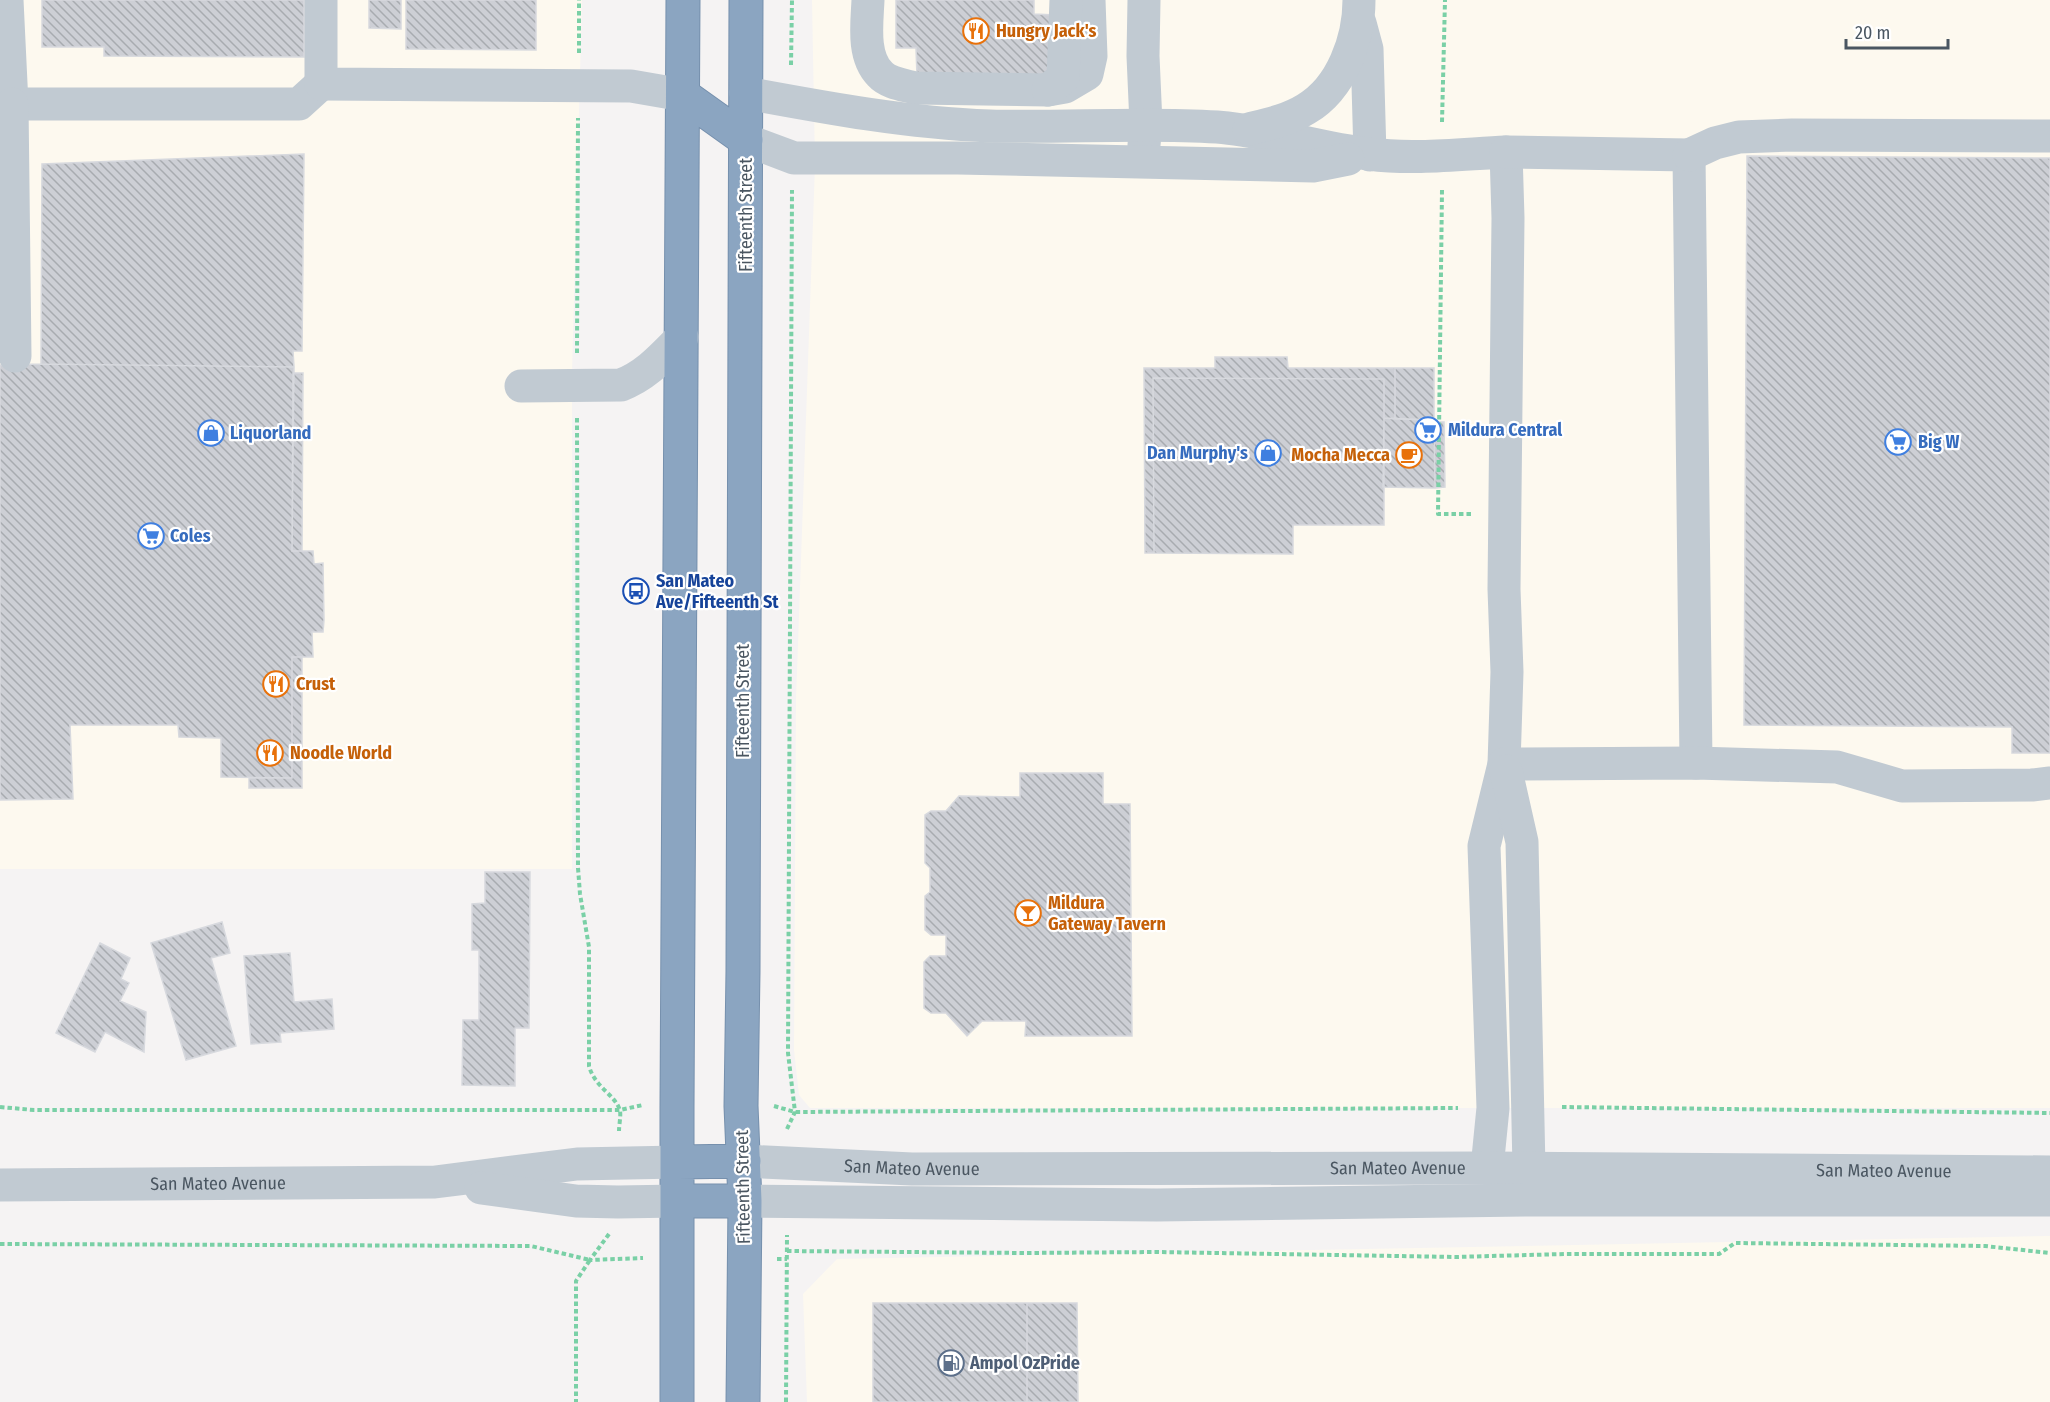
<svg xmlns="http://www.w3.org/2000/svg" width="2050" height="1402" viewBox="0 0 2050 1402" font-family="'Fira Sans Condensed',sans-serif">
<defs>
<pattern id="building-back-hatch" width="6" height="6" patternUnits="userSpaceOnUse" patternTransform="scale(1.5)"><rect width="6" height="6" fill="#cdcfd5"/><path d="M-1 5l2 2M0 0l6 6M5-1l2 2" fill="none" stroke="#a8abb0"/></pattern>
</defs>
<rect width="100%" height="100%" fill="#f5f3f3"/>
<path fill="#fdf9ef" d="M 0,0 L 582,0 L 572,372 L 572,869 L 0,869 Z
M 812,0 L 2050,0 L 2050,1108 L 810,1108 L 799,1095 L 794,1050 L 796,700 L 815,165 Z
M 2050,1236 L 2050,1402 L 807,1402 L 803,1294 L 837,1259 Z"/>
<path fill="url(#building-back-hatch)" stroke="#d7d9de" stroke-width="1.5" d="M 42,0 L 304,0 L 304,57 L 104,56 L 104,47 L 42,47 Z
M 369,0 L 401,0 L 401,29 L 369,28 Z
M 406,0 L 536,0 L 536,50 L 406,49 Z
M 896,0 L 1034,0 L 1034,14 L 1055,15 L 1055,76 L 917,76 L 916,48 L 896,48 Z
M 304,154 L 302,351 L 293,351 L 294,367 L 41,364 L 42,164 Z
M 1747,156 L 2050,158 L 2050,753 L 2012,753 L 2012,727 L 1744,725 Z
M 1215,357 L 1287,357 L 1288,368 L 1395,368 L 1395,419 L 1384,418 L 1384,379 L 1153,378 L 1154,553 L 1145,553 L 1144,368 L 1215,368 Z
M 41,364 L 294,367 L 292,551 L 313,551 L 314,564 L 323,563 L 324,620 L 323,632 L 312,632 L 313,657 L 292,657 L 292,778 L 221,777 L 221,738 L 179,737 L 178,725 L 70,725 L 73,799 L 0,800 L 0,365 Z
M 1395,368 L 1434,368 L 1434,420 L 1395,419 Z
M 293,373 L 303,373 L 302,551 L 292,551 Z
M 1153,378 L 1384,379 L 1384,525 L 1293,525 L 1293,554 L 1154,553 Z
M 1384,418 L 1434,420 L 1435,488 L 1383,487 Z
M 1434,422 L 1444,422 L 1445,487 L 1435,488 Z
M 292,657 L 302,657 L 302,788 L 249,788 L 249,778 L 292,778 Z
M 1020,773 L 1103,773 L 1103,804 L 1130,804 L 1132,1036 L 1025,1036 L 1026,1021 L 982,1021 L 967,1036 L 946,1013 L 931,1013 L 924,1008 L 924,962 L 930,956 L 946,956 L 946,935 L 931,935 L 925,930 L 925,896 L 930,892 L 930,868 L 925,863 L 925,815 L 931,811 L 946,811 L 959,796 L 1020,797 Z
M 485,872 L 530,872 L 529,1028 L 515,1028 L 515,1086 L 462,1085 L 463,1020 L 479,1020 L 479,950 L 472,950 L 472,904 L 485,903 Z
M 222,922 L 230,953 L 211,958 L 236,1046 L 186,1060 L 151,943 Z
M 100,943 L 130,958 L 121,979 L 129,983 L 120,1001 L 146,1012 L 144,1052 L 105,1032 L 95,1052 L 56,1033 Z
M 290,953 L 294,1002 L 332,999 L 334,1029 L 280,1033 L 281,1042 L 251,1044 L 244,956 Z
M 873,1303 L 1027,1303 L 1027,1402 L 873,1402 Z
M 1027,1303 L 1077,1303 L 1078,1402 L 1027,1402 Z"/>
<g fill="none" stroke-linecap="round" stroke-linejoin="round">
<g stroke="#7690ad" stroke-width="35">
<path id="highway" d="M 683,95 L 746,140
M 678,1162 L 744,1161
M 678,1201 L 745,1201
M 677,1402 L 677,1106 L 683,0
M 743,1402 L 745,1201 L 741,1106 L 743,971 L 746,0"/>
</g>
<path stroke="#7ad0a6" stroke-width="4" stroke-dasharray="4.5 3" stroke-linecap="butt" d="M 579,53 L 579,0
M 791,65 L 792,0
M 1442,122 L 1445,0
M 1442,190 L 1438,514 L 1472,514
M 577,353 L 578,118
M 577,418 L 578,868 L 580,894 L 589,947 L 589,1066 C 595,1088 616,1095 620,1111 C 621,1116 619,1125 619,1131
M 774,1106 L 795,1112 L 1458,1108
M 0,1107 L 34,1110 L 620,1110 L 643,1105
M 1562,1107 L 2050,1113
M 787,1129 L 795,1112 L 788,1053 L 792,190
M 609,1234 L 590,1260 L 643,1258
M 0,1244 L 531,1246 L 590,1260 L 576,1281 L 576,1402
M 787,1251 L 1025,1253 L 1156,1252 L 1455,1257 L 1565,1254 L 1719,1254 L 1735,1243 L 1985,1246 L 2050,1253
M 777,1259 L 787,1259
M 786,1402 L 787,1235"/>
<g stroke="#c1cad2" stroke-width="33">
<path d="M 7,0 L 12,104 L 299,104 L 321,84"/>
<path d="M 321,0 L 321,84 L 631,86 L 683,95"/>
<path d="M 868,0 C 867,23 862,56 880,74 C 888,83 904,85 915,88 L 1048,90 L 1065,87 L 1087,74 L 1091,56 L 1089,0"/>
<path d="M 1144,0 L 1143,56 L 1146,124 L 1144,145"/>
<path d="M 1360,23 L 1367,49 L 1370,155"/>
<path d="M 1048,90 L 1063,78 L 1066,0"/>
<path d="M 746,93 C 827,108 908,123 990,126 C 1065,128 1141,122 1217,127 C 1268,131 1318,148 1369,154 C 1413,160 1462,154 1506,152 L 1508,218 L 1504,589 L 1507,672 L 1504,764 L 1484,846 L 1493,1108 L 1487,1168"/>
<path d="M 12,104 L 15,356"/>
<path d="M 1249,129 C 1269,124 1288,120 1306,109 C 1342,88 1359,39 1359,0"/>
<path d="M 746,140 L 794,158 L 958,158 L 1313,166 L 1348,159"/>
<path d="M 1506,152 L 1689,155 L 1696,763"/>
<path d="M 1689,155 L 1715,143 L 1739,137 L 1792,135 L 2050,136"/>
<path d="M 521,386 L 621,385 C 647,375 663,356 682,337"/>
<path d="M 1504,764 L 1696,763 L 1837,767 L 1902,786 L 2032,785 L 2050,783"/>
<path d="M 1506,771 L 1522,842 L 1529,1169"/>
<path id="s1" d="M 744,1161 L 912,1169 L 1487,1168 L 2050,1172"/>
<path id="s2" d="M 0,1185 L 435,1182 L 577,1164 L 678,1162"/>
<path d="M 481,1188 L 576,1201 L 618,1202 L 678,1201"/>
<path d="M 745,1201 L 1157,1205 L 1525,1200 L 2050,1200"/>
</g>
<use href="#highway" stroke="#8ba5c1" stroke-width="33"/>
</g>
<defs>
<g id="restaurant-ring" transform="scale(1.35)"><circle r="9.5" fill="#fff" stroke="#e8710a" stroke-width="1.5"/><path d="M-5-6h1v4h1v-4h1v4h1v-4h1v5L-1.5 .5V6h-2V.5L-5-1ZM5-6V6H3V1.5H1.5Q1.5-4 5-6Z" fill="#e8710a"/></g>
<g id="supermarket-ring" transform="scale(1.35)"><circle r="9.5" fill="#fff" stroke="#3f7fe0" stroke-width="1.5"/><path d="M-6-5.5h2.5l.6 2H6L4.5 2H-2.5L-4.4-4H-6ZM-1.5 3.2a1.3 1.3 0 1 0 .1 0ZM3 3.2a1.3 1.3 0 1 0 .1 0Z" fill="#3f7fe0"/></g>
<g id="shop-ring" transform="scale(1.35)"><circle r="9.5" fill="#fff" stroke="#3f7fe0" stroke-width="1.5"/><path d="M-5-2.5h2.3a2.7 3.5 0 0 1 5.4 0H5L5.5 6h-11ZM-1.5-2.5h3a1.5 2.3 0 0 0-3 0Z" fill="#3f7fe0"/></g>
<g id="cafe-ring" transform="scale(1.35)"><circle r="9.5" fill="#fff" stroke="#e8710a" stroke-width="1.5"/><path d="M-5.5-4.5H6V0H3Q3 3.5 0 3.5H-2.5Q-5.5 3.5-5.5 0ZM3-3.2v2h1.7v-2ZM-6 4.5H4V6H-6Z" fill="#e8710a"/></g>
<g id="bus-ring" transform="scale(1.35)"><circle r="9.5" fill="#fff" stroke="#1a4fb4" stroke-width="1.5"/><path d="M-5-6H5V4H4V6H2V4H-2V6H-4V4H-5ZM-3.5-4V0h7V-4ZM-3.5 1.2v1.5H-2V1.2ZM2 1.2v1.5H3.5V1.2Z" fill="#1a4fb4"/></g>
<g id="bar-ring" transform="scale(1.35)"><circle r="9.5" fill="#fff" stroke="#e8710a" stroke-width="1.5"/><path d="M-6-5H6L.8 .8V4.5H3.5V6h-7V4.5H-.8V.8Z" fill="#e8710a"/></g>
<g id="fuel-ring" transform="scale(1.35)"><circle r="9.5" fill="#fff" stroke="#5c6f8a" stroke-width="1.5"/><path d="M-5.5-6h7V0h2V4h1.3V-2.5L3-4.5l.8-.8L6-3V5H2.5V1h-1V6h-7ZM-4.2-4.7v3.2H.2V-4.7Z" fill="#5c6f8a"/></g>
</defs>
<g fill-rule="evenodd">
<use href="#restaurant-ring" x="976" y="31"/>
<use href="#supermarket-ring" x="1428" y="430"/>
<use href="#shop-ring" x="211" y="433"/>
<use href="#supermarket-ring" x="1898" y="442"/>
<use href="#shop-ring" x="1268" y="453"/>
<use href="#cafe-ring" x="1409" y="455"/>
<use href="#supermarket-ring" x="151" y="536"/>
<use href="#bus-ring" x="636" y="591"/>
<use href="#restaurant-ring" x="276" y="684"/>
<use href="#restaurant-ring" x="270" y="753"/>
<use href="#bar-ring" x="1028" y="913"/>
<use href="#fuel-ring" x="951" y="1363"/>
</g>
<g text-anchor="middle" stroke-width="4.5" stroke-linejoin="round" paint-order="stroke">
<g font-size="18" font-weight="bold" fill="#c56008" stroke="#fff" text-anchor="start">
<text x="996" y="37">Hungry Jack's</text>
<text x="1390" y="461" text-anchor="end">Mocha Mecca</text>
<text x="296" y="690">Crust</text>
<text x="290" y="759">Noodle World</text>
<text x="1048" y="909">Mildura<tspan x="1048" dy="21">Gateway Tavern</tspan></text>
</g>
<g font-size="18" fill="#4a5661" stroke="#fff">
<text transform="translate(746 215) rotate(-90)" y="6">Fifteenth Street</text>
<text transform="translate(743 701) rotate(-90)" y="6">Fifteenth Street</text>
<text dy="6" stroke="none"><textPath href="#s1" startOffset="168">San Mateo Avenue</textPath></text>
<text dy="6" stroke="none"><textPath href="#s1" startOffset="654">San Mateo Avenue</textPath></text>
<text dy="6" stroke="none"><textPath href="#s1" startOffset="1140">San Mateo Avenue</textPath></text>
<text dy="6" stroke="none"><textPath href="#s2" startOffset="218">San Mateo Avenue</textPath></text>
<text transform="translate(743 1187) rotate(-91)" y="6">Fifteenth Street</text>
</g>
<g font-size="18" font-weight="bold" fill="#366cbe" stroke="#fff" text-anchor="start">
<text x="1448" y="436">Mildura Central</text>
<text x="230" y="439">Liquorland</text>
<text x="1918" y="448">Big W</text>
<text x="1248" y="459" text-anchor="end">Dan Murphy's</text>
<text x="170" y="542">Coles</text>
</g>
<g font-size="18" font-weight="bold" fill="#164399" stroke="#fff" text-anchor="start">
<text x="656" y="587">San Mateo<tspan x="656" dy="21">Ave/Fifteenth St</tspan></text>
</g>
<g font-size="18" font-weight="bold" fill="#4e5e75" stroke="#fff" text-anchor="start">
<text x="970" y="1369">Ampol OzPride</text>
</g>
</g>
<path d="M1846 39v9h102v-9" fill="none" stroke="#4a5661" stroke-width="3"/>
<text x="1855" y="39" font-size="18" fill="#4a5661" stroke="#ffffff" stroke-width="4.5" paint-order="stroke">20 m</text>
</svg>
